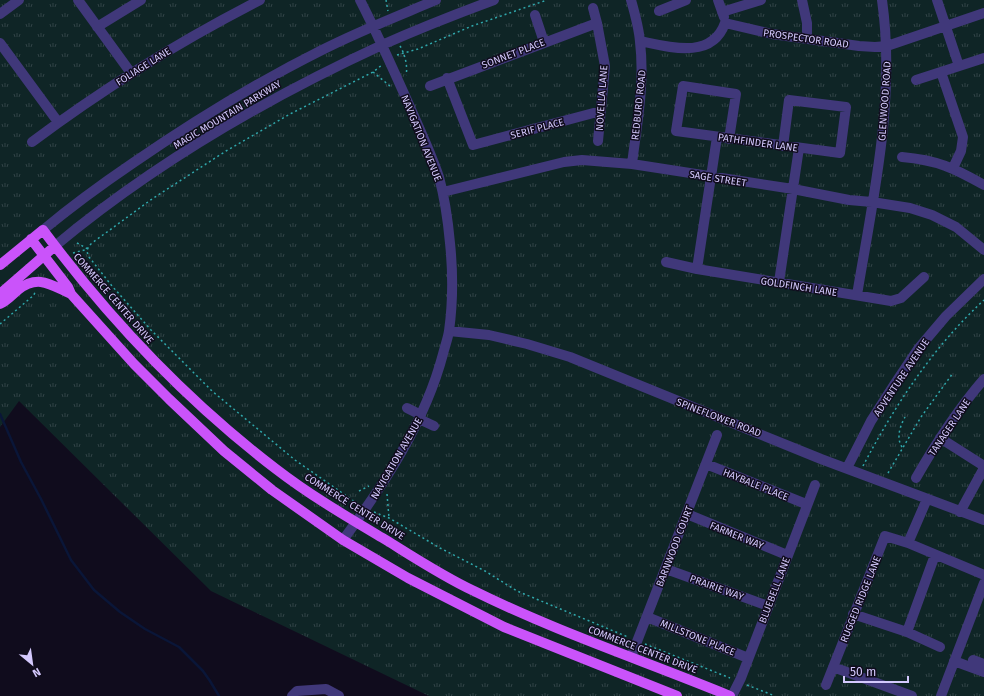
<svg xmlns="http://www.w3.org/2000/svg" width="984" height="696" viewBox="0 0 984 696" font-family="'Fira Sans',sans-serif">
<defs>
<pattern id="grass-tufts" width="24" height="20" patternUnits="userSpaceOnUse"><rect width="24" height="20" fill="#0f2526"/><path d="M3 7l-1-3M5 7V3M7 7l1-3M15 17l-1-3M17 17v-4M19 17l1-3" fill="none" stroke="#314346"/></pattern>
</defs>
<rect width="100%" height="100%" fill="#100c1d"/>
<path fill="url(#grass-tufts)" d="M 0,0 L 984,0 L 984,696 L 429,696 L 211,591 L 19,401 L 0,427 Z"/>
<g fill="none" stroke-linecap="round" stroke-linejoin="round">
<path stroke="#0a1638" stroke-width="2.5" d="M 0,414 L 21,462 L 41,499 L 71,560 L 94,590 L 120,612 L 145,629 L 179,647 L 203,671 L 210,681 L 219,696"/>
<path stroke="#30a7ab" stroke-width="1.5" stroke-dasharray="2 3" stroke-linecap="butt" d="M 386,0 L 388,11
M 400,46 C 405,54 408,67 406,75
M 397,55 L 418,49 L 472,26 L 547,0
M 373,72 L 390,86
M 77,243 L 88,249
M 73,253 L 88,249
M 0,324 L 34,295 L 35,292
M 902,447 C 896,438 900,426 905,417
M 863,466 C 895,405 933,347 984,300
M 888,473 L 921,417 L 953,373
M 359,491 L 369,486
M 387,494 L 389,518
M 358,504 L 295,460 L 212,391 L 151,330 L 112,286 L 89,257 C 86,252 87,247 92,243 L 152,199 L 226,151 L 290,114 L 373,72 L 382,65
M 374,512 L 389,518 L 440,548 L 485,571 L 517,591 L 628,637
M 645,644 L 730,678
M 747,685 L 775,696"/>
<path stroke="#40387a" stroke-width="10" d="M 78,0 L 131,73
M 631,0 C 635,14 639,28 640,42 C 645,83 637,123 632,164
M 718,0 L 724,17
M 802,0 L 807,23 L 807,38
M 937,0 L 959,66
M 593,8 L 597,23 L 605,66 L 598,141
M 659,11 L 686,0
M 722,12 L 761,0
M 0,14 L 19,0
M 535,15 L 544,42
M 725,23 L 772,34 L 859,46 L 875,47 L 887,46 L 984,13
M 97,27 L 141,0
M 640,41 C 669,47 712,60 725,23
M 0,43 L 58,122
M 941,72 L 963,137 L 961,151 L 953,168
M 447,78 L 473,145 L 601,111
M 916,80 L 984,58
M 430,86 L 597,23
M 729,139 L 736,94 L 683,86 L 676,131 L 840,153 L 846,107 L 789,100 L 783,146
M 32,142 C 104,88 180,41 260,0
M 902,157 C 937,160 954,168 984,185
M 443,192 L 564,162 L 582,160 L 632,164 L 793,189 L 849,200 L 872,202 L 910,208 L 932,215 L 956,227 L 984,250
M 43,230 C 72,206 102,184 133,163 C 194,121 256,83 322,50 C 359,31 398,16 436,0
M 55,246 C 152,165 267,98 382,45 C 418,29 456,14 494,0
M 666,262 L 697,269 L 891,301 L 901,298 L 924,277
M 697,269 L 717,137
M 779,282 L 799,148
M 857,295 C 873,198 896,99 882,0
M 449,331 L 489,335 L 527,344 L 570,357 L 821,459 L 984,520
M 407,408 L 421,415
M 419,419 L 434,426
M 940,438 L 984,466
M 706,464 L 806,504
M 847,468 L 871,421 L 894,385 L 918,349 L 946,316 L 984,279
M 916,478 C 936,443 958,409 984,379
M 960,512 L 984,468
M 687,514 L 787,555
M 343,540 C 385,483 425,422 443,354 C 445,346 448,338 449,331 C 453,302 453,272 450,243 C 448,221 445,199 439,177 C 431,153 420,130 410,107 C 394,71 378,35 360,0
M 908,543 L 927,499
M 666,569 L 768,606
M 853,614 L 907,632 L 940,647
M 647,617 L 748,658
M 907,632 L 935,555
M 631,657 L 717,435
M 973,660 L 984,664
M 954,661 L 984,672
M 833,667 L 912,696
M 826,685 L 885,536 L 908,543 L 984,575
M 292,696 L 297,691 L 326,689 L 339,696
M 732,696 L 741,678 L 815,485
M 941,696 L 984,583"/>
<path stroke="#ca53fa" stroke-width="10" d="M 31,239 L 68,287 L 71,294 L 134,364 L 169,399 L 224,451 L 272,490 L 343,540 L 408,578 L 504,627 L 677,696
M 0,265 L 43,230 C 110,320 187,401 276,469 C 311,496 349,518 386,540 C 415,558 444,577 474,591 C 557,632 645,661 730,696
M 0,294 L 55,246
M 0,304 C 7,301 12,295 18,290 C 38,274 51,285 71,294"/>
</g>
<g text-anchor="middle" stroke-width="3" stroke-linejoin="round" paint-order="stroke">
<g font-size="10" fill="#d4c9fd" stroke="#100c1d">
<text transform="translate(806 38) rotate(8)" y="4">PROSPECTOR ROAD</text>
<text transform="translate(513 53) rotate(-21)" y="4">SONNET PLACE</text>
<text transform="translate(143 66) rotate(-32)" y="4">FOLIAGE LANE</text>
<text transform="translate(601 98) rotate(-86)" y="4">NOVELLA LANE</text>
<text transform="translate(884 101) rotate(-86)" y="4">GLENWOOD ROAD</text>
<text transform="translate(638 105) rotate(-84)" y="4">REDBURD ROAD</text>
<text transform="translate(227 114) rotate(-31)" y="4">MAGIC MOUNTAIN PARKWAY</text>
<text transform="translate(537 128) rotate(-15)" y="4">SERIF PLACE</text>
<text transform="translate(422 138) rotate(68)" y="4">NAVIGATION AVENUE</text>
<text transform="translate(758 142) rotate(8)" y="4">PATHFINDER LANE</text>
<text transform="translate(718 178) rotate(9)" y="4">SAGE STREET</text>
<text transform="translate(799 286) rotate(9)" y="4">GOLDFINCH LANE</text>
<text transform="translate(114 298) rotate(49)" y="4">COMMERCE CENTER DRIVE</text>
<text transform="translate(901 377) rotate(-56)" y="4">ADVENTURE AVENUE</text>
<text transform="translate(719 417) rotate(21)" y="4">SPINEFLOWER ROAD</text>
<text transform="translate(949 427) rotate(-56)" y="4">TANAGER LANE</text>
<text transform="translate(396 458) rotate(-60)" y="4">NAVIGATION AVENUE</text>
<text transform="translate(756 484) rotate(22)" y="4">HAYBALE PLACE</text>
<text transform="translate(355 506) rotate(32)" y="4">COMMERCE CENTER DRIVE</text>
<text transform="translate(737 535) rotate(22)" y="4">FARMER WAY</text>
<text transform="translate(674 546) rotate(-69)" y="4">BARNWOOD COURT</text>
<text transform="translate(717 587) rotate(20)" y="4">PRAIRIE WAY</text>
<text transform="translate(774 590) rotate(-69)" y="4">BLUEBELL LANE</text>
<text transform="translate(860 599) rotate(-68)" y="4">RUGGED RIDGE LANE</text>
<text transform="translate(698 637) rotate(22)" y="4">MILLSTONE PLACE</text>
<text transform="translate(643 649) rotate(21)" y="4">COMMERCE CENTER DRIVE</text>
</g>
</g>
<g transform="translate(32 664) rotate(151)" stroke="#100c1d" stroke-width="3" paint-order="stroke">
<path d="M0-3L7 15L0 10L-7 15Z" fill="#d4c9fd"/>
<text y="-6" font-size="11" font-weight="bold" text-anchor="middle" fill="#d4c9fd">N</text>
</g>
<path d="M844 676v6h64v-6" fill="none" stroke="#d4c9fd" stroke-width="2"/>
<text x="850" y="676" font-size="12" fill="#d4c9fd" stroke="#100c1d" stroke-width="3" paint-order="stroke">50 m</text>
</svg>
